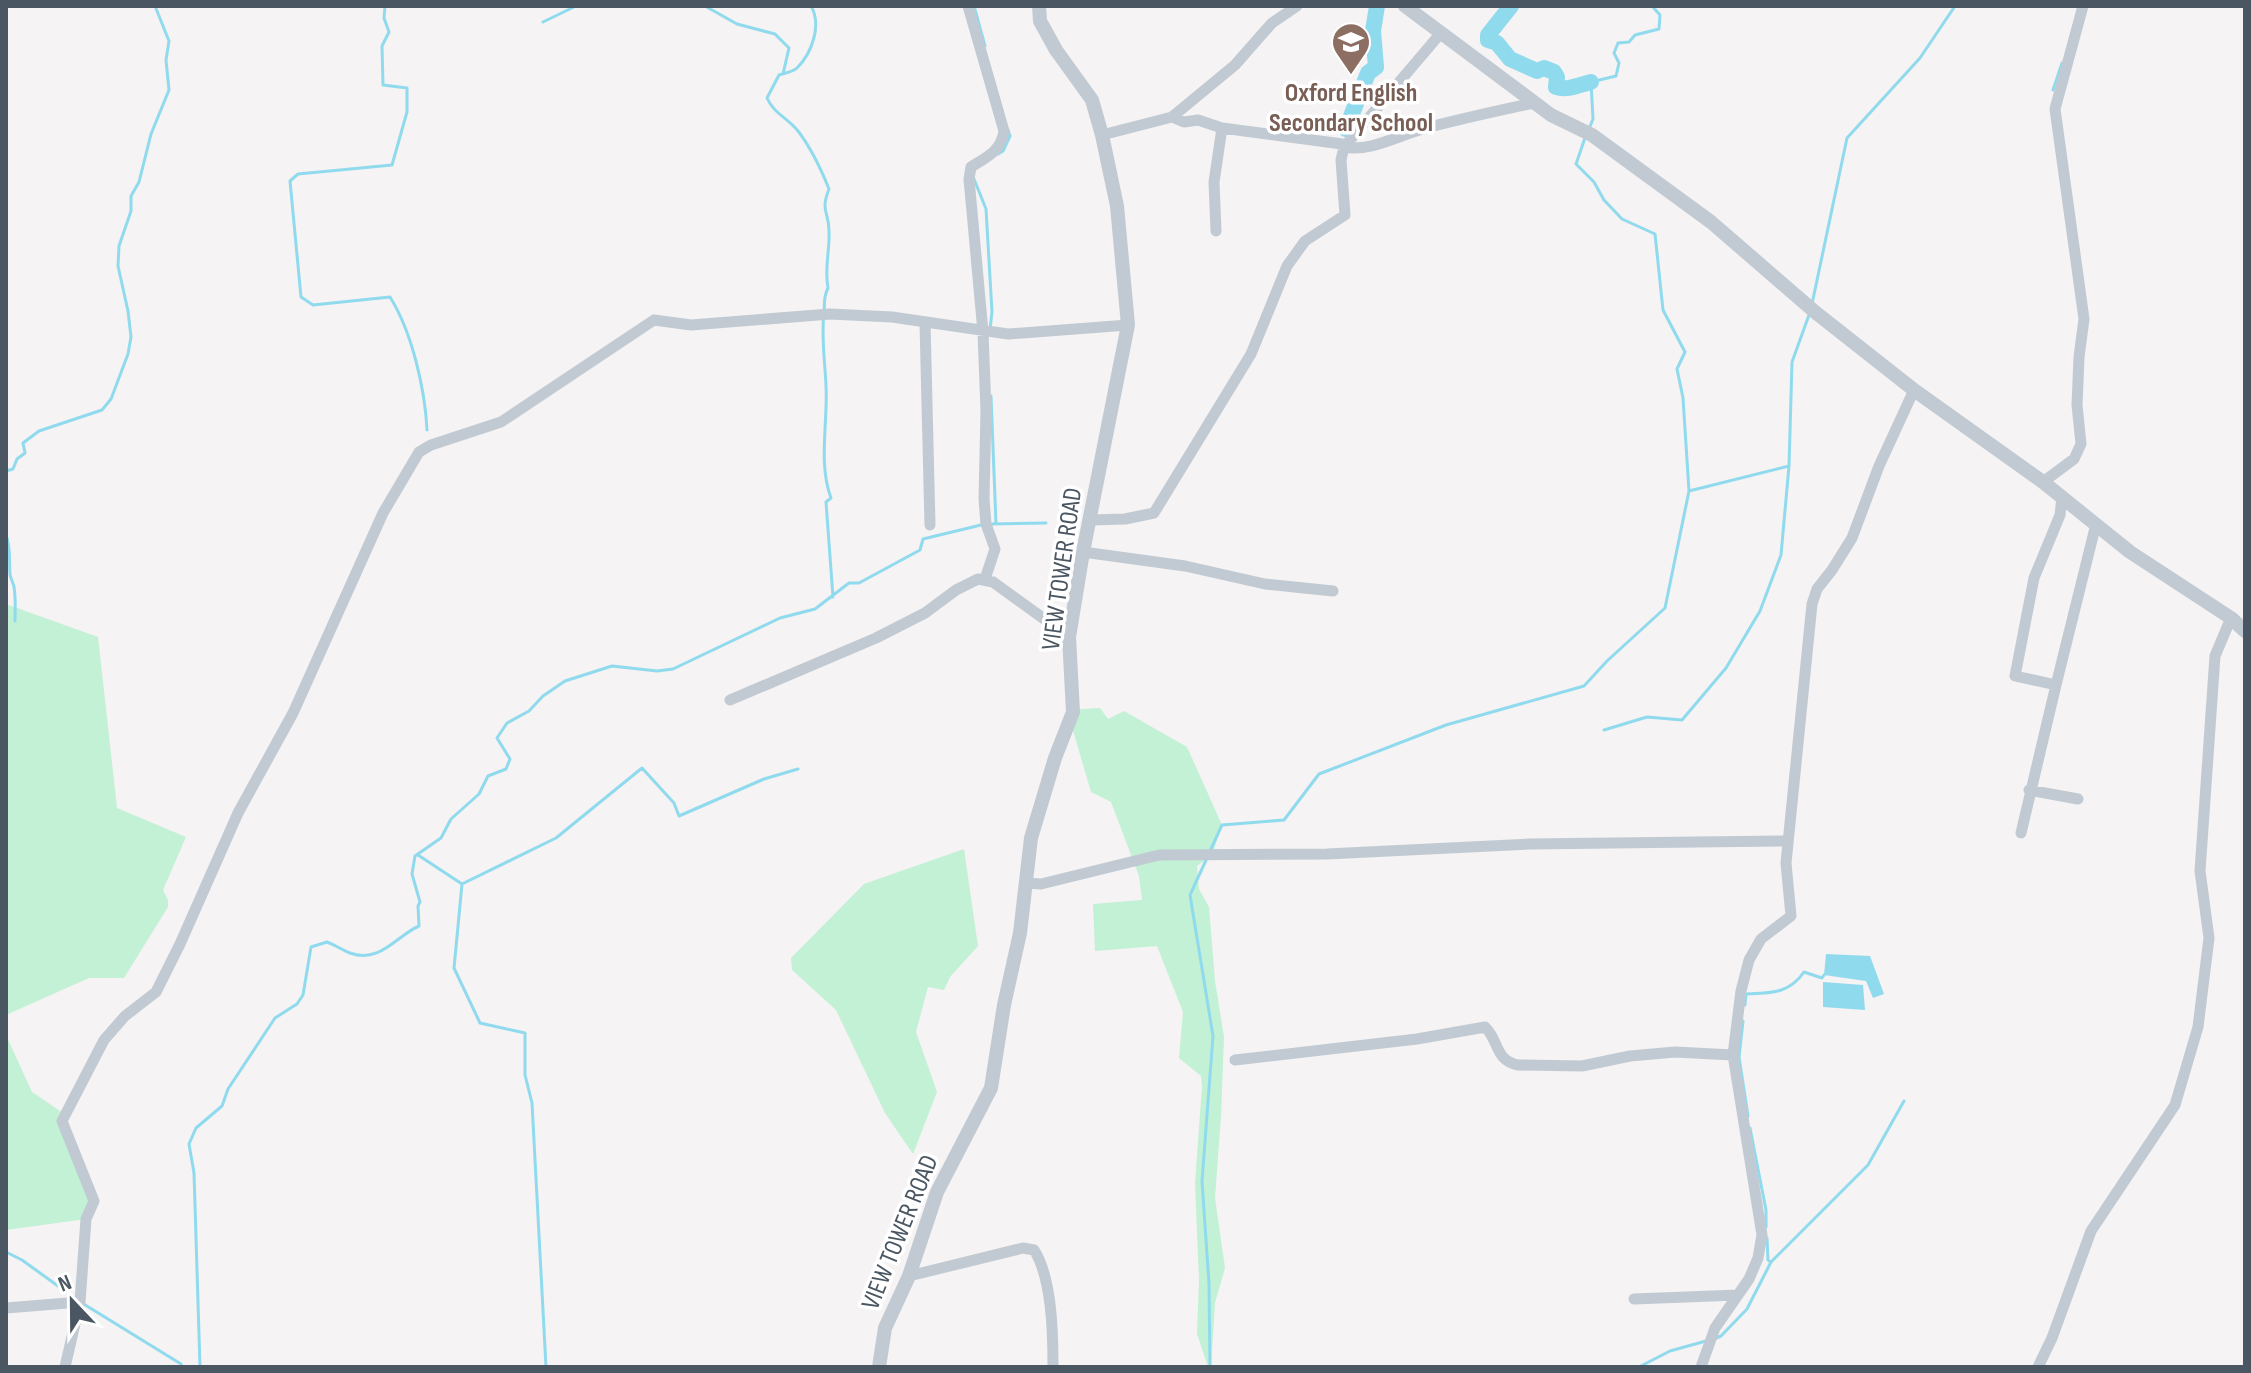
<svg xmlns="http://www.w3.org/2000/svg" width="2251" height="1373" viewBox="0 0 2251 1373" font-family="'Sofia Sans Condensed',sans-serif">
<rect width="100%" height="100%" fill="#f5f3f3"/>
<path fill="#c3f1d5" d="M 6,604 L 98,637 L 117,808 L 186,837 L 163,890 L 168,900 L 168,907 L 124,978 L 89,978 L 6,1015 Z
M 1100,708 L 1108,719 L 1124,711 L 1187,747 L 1222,825 L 1212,855 L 1197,866 L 1199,889 L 1209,907 L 1215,981 L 1224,1037 L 1221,1116 L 1215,1198 L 1225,1268 L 1215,1303 L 1211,1367 L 1208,1367 L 1197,1334 L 1199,1280 L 1195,1183 L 1202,1086 L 1201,1076 L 1179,1058 L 1183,1012 L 1157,946 L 1095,951 L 1093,904 L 1142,900 L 1139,876 L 1111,802 L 1091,792 L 1067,710 Z
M 964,849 L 978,946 L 950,977 L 944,990 L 928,987 L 916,1032 L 937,1092 L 913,1154 L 885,1113 L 836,1010 L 792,970 L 791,958 L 864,884 Z
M 6,1035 L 32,1092 L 66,1115 L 94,1201 L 86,1219 L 6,1230 Z"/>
<path fill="#90daee" d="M 1826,954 L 1870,956 L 1884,994 L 1873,998 L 1866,981 L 1824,975 Z
M 1823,982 L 1863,985 L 1865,1010 L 1823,1007 Z"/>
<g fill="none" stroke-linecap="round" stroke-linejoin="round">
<path stroke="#90daee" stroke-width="3" d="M 385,6 L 384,18 L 389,32 L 382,46 L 383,85 L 407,88 L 407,112 L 392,165 L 298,174 L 290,181 L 301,297 L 313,305 L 390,297 C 412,332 425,389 427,430
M 705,6 L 737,24 L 775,34 L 789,48 L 783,74
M 811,6 C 822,25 812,53 797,68 C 793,72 785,73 779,75 L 767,98 C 774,114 788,118 798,131 C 811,148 821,169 829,189 C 820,212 829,211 829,231 C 830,251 824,268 828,288 C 823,298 825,302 824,312 C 821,337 825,361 826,386 C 828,423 818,463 831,498 L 826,502 L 833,597
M 974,6 L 985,46
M 543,22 L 576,6
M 2053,90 L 2062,63
M 1589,129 L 1593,119 L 1591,82 L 1616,76 L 1619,63 L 1614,53 L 1618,43 L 1629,42 L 1635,35 L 1659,29 L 1660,15 L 1652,6
M 1586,135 L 1576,164 L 1594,182 L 1604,200 L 1622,219 L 1655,234 L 1663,310 L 1685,352 L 1677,369 L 1683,398 L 1689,491
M 998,154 L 1003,151 L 1010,136 L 1008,130
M 974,179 L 986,209 L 992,312 L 990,329
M 1812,304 L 1847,138 L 1920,58 L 1955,6
M 991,396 L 996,524
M 6,471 L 13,469 L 17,459 L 25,453 L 23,443 L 39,431 L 102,410 L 111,399 L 128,354 L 131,337 L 128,311 L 118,266 L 119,246 L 131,211 L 131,196 L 139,182 L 151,134 L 169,90 L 166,60 L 169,41 L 155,6
M 989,524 L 1046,523
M 6,535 C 11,547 9,561 10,574 C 10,577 14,585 14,587 C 16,598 15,611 15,621
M 1604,730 L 1647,717 L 1682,720 L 1726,668 L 1760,611 L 1781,555 L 1789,466
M 1210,851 L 1222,825 L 1284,820 L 1319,774 L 1446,725 L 1584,686 L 1607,661 L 1665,608 L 1689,491 L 1789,466 L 1792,362 L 1809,315
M 418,855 L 462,884 L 556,838 L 642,768 L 674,803 L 679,816 L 764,779 L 798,769
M 1207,858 L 1190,895 L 1213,1036 L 1202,1181 L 1209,1284 L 1210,1367
M 462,884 L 454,968 L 480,1023 L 525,1033 L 525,1075 L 532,1103 L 546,1367
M 1745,1005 L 1746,994 C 1770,993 1789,994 1804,972 L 1822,978 L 1824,975
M 1743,1021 L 1739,1057 L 1748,1116
M 1750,1128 L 1766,1210 L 1766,1227
M 1767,1238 L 1768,1260 L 1771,1262
M 6,1252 L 22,1260 L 76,1299
M 82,1303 L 181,1364 L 182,1367
M 1714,1339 L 1721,1336 L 1747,1309 L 1771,1262 L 1868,1165 L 1904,1101
M 200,1367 L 194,1173 L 189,1144 L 196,1128 L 222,1106 L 228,1089 L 275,1018 L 297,1004 L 303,995 L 311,947 L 327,942 C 335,945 342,950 350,953 C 380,964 396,936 419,926 L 418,906 L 420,902 L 412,874 L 415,856 L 441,838 L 451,819 L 479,794 L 488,776 L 506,769 L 510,759 L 497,738 L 507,723 L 529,711 L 543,696 L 565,681 L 612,666 L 657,671 L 673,669 L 780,618 L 815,609 L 849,583 L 859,583 L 920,550 L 923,539 L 981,525
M 1639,1367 L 1670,1351 L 1706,1341"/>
<path stroke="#90daee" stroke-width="16" d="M 1511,6 L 1488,35 L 1488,40 L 1497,43 L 1510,59 L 1537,71 L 1544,68 L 1554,72 L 1557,77 L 1556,87 C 1567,91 1579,85 1591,82
M 1346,129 L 1368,73 L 1376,67 L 1373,31 L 1377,6"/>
<path stroke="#c1cad2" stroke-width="11" d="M 968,6 L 1004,131 C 1001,151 987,157 971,167 L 969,179 L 983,332 L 986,411 L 984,499 L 986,524 L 995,549 L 985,579
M 1172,117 L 1235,65 L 1272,23 L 1297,6
M 1102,135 L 1172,117 L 1184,122 L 1198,120 L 1222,128
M 1216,231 L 1214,182 L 1222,128 L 1342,144 L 1344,147 L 1440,34
M 925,323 L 930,525
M 2043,482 L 2074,459 L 2081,444 L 2077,405 L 2079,357 L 2084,319 L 2055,109 L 2083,6
M 1091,520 L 1125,519 L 1154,513 L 1251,354 L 1287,266 L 1305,241 L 1345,215 L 1341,160 L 1344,147 C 1370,152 1397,136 1423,129 C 1459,119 1497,111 1534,103
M 1083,552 L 1185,566 L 1265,584 L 1333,591
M 2056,685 L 2096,524
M 730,700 L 876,638 L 925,613 L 956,590 L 978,579 L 993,582 L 1069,637
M 2029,790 L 2078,799
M 2021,833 L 2056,685 L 2015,676 L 2034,578 L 2060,515 L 2062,497
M 1026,883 L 1041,884 L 1159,855 L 1327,854 L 1530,844 L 1788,841
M 1235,1060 L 1417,1039 L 1485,1027 C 1499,1040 1495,1061 1518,1065 L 1582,1066 L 1630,1056 L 1675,1052 L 1733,1055
M 909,1276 L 1023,1248 L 1034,1250 C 1052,1278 1053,1333 1053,1367
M 1634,1299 L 1738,1295
M 6,1308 L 80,1302
M 65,1367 L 80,1302 L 86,1219 L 94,1201 L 62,1121 L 104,1040 L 125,1016 L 156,992 L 180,944 L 238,813 L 293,713 L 383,513 L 419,452 L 431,445 L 501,422 L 654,320 L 691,325 L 830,314 L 892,317 L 1008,334 L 1128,325
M 1701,1367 L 1715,1328 L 1749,1279 L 1758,1258 L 1762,1235 L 1733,1055 L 1741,991 L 1749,960 L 1761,939 L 1791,916 L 1786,863 L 1812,604 L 1817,589 L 1832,570 L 1852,538 L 1879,466 L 1914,390
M 2038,1367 L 2052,1338 L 2091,1231 L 2175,1105 L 2198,1027 L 2209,938 L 2200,871 L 2215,656 L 2231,618"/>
<path stroke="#c1cad2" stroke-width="14" d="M 1405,6 L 1551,115 L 1592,135 L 1711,222 L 1815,312 L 1914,390 L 2043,482 L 2130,552 L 2231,618 L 2245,631
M 879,1367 L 885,1328 L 909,1276 L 937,1192 L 991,1088 L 1004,1005 L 1020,933 L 1031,838 L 1055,758 L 1073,712 L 1069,637 L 1083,552 L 1128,325 L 1117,206 L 1102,135 L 1092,100 L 1056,50 L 1040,21 L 1039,6"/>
</g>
<defs>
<g id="school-pin" transform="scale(2)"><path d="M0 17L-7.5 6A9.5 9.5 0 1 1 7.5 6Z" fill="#8d6e63" stroke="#fff"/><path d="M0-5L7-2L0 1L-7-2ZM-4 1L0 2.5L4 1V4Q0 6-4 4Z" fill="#fff"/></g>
</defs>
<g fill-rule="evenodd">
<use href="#school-pin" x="1351" y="42"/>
</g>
<g text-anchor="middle" stroke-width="7" stroke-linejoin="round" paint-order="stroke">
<g font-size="26" font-weight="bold" fill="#785e54" stroke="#fff">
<text x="1351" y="101">Oxford English<tspan x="1351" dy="30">Secondary School</tspan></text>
</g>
<g font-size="26" fill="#4a5661" stroke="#fff">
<text transform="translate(1061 569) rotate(-82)" y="9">VIEW TOWER ROAD</text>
<text transform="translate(899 1232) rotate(-68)" y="9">VIEW TOWER ROAD</text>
</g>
</g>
<rect width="2251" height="1373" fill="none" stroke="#4a5661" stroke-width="16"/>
<g transform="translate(72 1301) rotate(338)" stroke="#ffffff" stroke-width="6" paint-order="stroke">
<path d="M0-6L14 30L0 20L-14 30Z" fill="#4a5661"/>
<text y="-12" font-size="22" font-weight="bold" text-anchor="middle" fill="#4a5661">N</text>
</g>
</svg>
